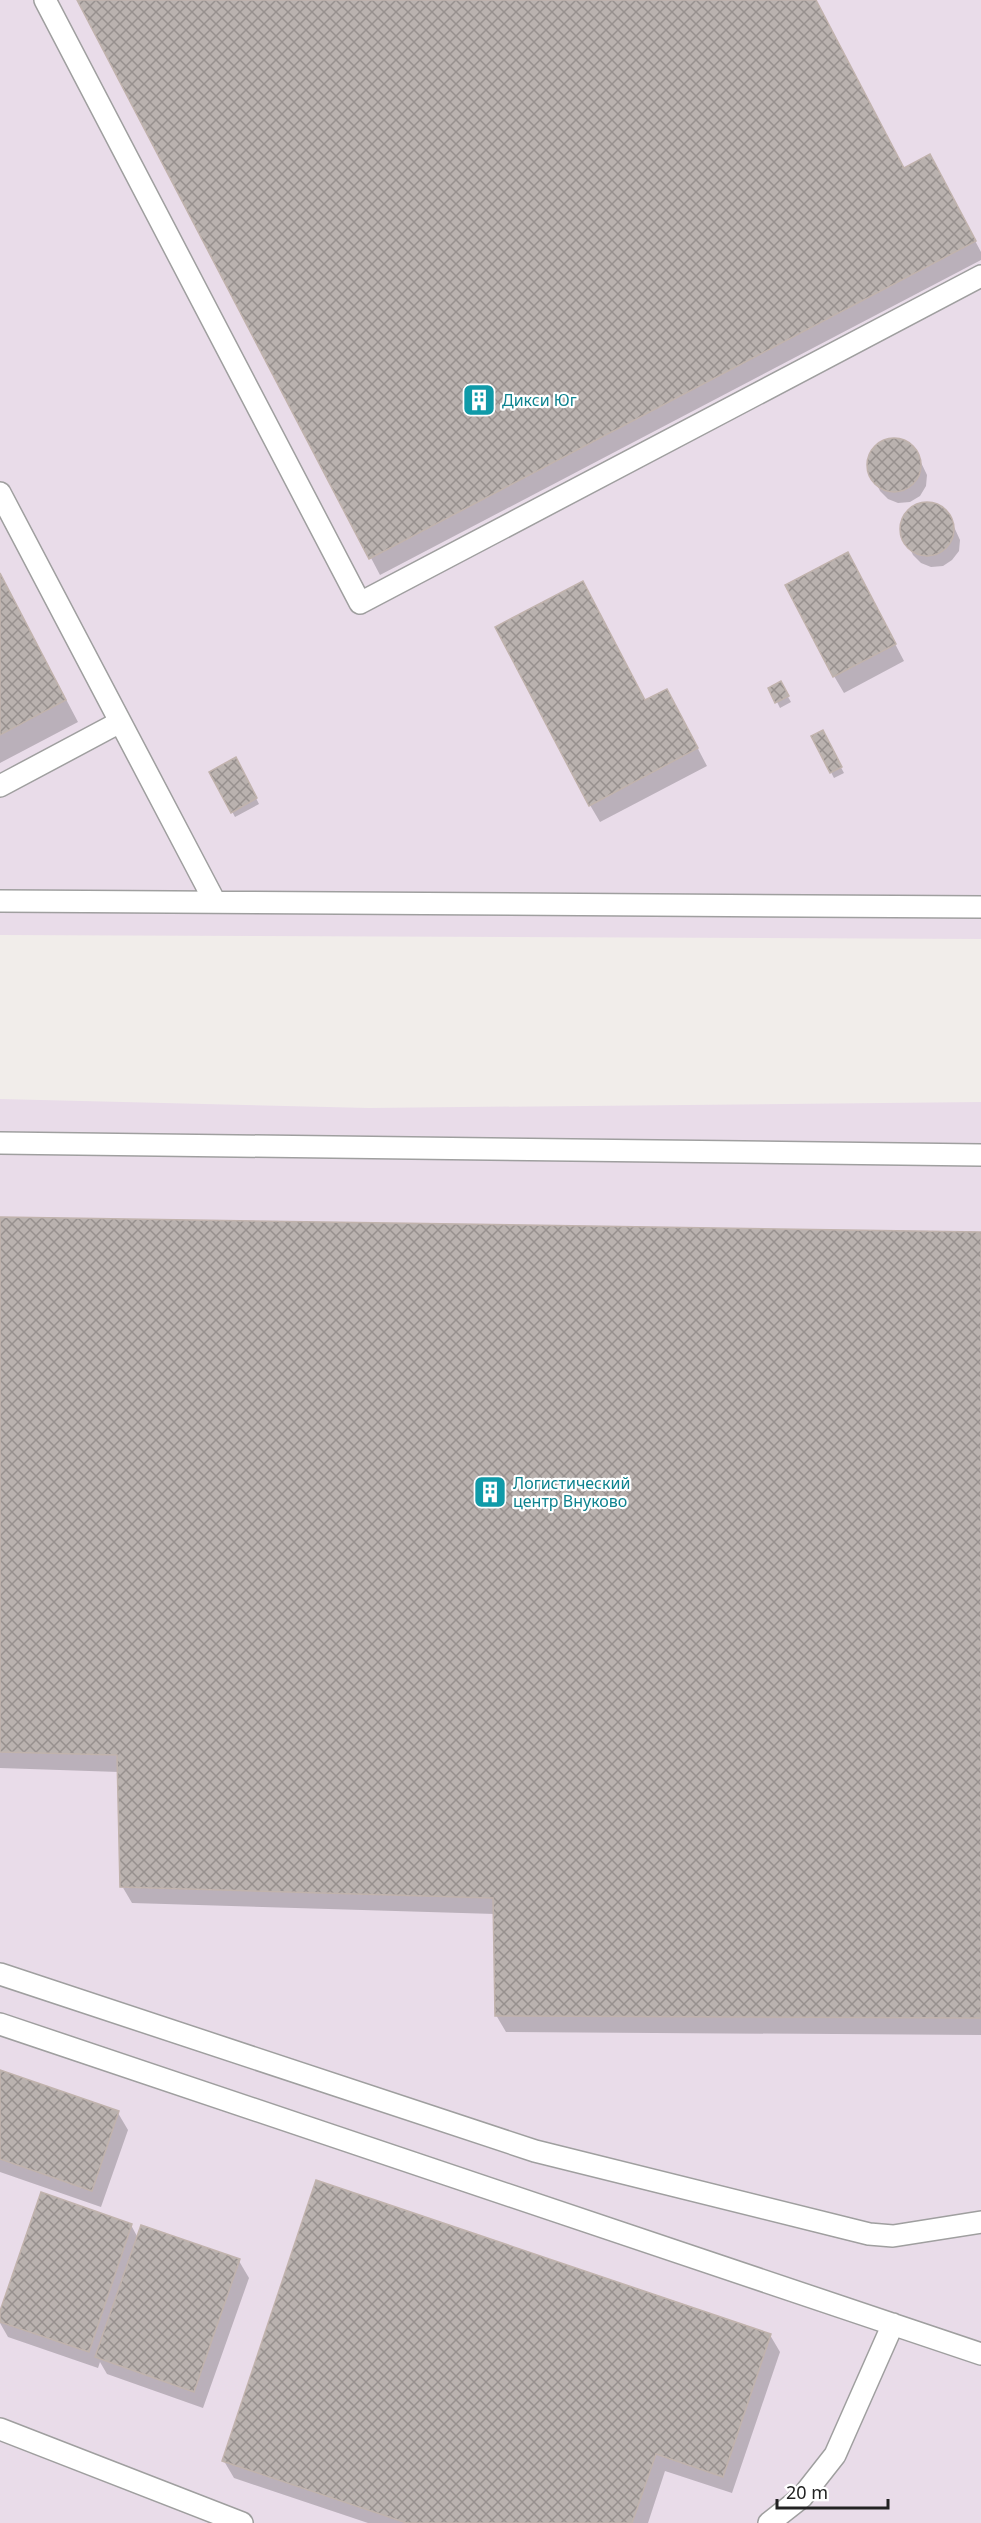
<svg xmlns="http://www.w3.org/2000/svg" width="981" height="2523" viewBox="0 0 981 2523" font-family="'Noto Sans',sans-serif">
<defs>
<pattern id="building-cross-hatch" width="8" height="8" patternUnits="userSpaceOnUse" patternTransform="scale(1.5)"><rect width="8" height="8" fill="#bab2af"/><path d="M0 0l8 8M0 8l8-8" fill="none" stroke="#97908e"/></pattern>
</defs>
<rect width="100%" height="100%" fill="#f1edea"/>
<path fill="#e9dce9" d="M 0,0 L 981,0 L 981,939 L 0,935 Z
M 0,1099 L 369,1108 L 981,1102 L 981,2523 L 0,2523 Z"/>
<path fill="#0003" d="M 78,0 L 816,0 L 904,169 L 939,173 L 981,252 L 981,260 L 380,575 Z
M 898,439 L 908,443 L 916,452 L 927,475 L 926,486 L 920,496 L 910,502 L 898,503 L 888,499 L 880,491 L 869,467 L 870,456 L 876,446 L 886,440 Z
M 930,504 L 941,508 L 949,516 L 960,540 L 959,551 L 952,560 L 943,566 L 931,567 L 921,563 L 913,555 L 902,532 L 904,520 L 910,511 L 919,505 Z
M 857,571 L 904,661 L 844,693 L 834,676 Z
M 0,574 L 78,722 L 0,763 Z
M 780,683 L 791,702 L 780,708 L 770,688 Z
M 645,702 L 676,707 L 707,766 L 600,822 L 590,805 Z
M 822,732 L 844,773 L 834,778 L 813,737 Z
M 236,759 L 259,804 L 235,817 L 211,772 Z
M 0,1219 L 981,1233 L 981,2035 L 506,2032 L 496,2015 L 495,1914 L 132,1903 L 122,1886 L 119,1772 L 0,1768 Z
M 0,2072 L 118,2113 L 128,2130 L 101,2207 L 0,2172 Z
M 131,2225 L 138,2238 L 239,2261 L 249,2278 L 203,2408 L 107,2374 L 100,2362 L 98,2368 L 8,2337 L 0,2323 L 0,2316 Z
M 770,2335 L 780,2352 L 732,2493 L 665,2471 L 648,2523 L 368,2523 L 234,2478 L 224,2461 Z"/>
<path fill="url(#building-cross-hatch)" stroke="#c1b3ad" stroke-width="1.5" d="M 77,0 L 816,0 L 904,168 L 930,154 L 976,241 L 369,559 Z
M867 465a27 27 0 1 1 54 0a27 27 0 1 1-54 0Z
M900 529a27 27 0 1 1 54 0a27 27 0 1 1-54 0Z
M 848,552 L 896,644 L 833,677 L 785,585 Z
M 0,573 L 66,700 L 0,735 Z
M 583,581 L 645,700 L 667,689 L 698,748 L 589,806 L 495,627 Z
M 781,681 L 789,696 L 775,703 L 768,688 Z
M 823,730 L 842,767 L 830,773 L 811,736 Z
M 236,757 L 257,798 L 231,813 L 209,772 Z
M 0,1217 L 981,1232 L 981,2018 L 495,2016 L 493,1898 L 120,1887 L 117,1755 L 0,1752 Z
M 0,2070 L 119,2111 L 92,2191 L 0,2159 Z
M 316,2180 L 771,2334 L 723,2477 L 656,2454 L 632,2523 L 407,2523 L 222,2461 Z
M 41,2192 L 132,2224 L 89,2352 L 0,2322 L 0,2311 Z
M 141,2225 L 240,2259 L 194,2392 L 95,2357 Z"/>
<g fill="none" stroke-linecap="round" stroke-linejoin="round">
<g stroke="#9f9f9f" stroke-width="24">
<path id="lane" d="M 45,0 L 360,603 L 981,276
M 0,493 L 215,902
M 0,786 L 120,722
M 0,901 L 981,907
M 0,1143 L 981,1155
M 0,1974 L 535,2151 L 869,2234 L 893,2236 L 981,2222
M 0,2024 L 981,2354
M 0,2429 L 242,2523
M 769,2523 L 802,2497 L 835,2455 L 893,2324"/>
</g>
<use href="#lane" stroke="#fff" stroke-width="21"/>
</g>
<defs>
<g id="building-square" transform="scale(1.725)"><rect x="-9" y="-9" width="18" height="18" rx="4" fill="#0f9aa8" stroke="#fff"/><path d="M-4-6H4V6H1V3H-1V6H-4ZM-2.5-4.3h1.7v1.8h-1.7ZM.8-4.3h1.7v1.8H.8ZM-2.5-1h1.7V.8h-1.7ZM.8-1h1.7V.8H.8Z" fill="#fff"/></g>
</defs>
<g fill-rule="evenodd">
<use href="#building-square" x="479" y="400"/>
<use href="#building-square" x="490" y="1492"/>
</g>
<g text-anchor="middle" stroke-width="4.5" stroke-linejoin="round" paint-order="stroke">
<g font-size="16" fill="#0d838f" stroke="#fff" text-anchor="start">
<text x="502" y="406">Дикси Юг</text>
<text x="513" y="1489">Логистический<tspan x="513" dy="18">центр Внуково</tspan></text>
</g>
</g>
<path d="M777 2499v9h111v-9" fill="none" stroke="#222222" stroke-width="3"/>
<text x="786" y="2499" font-size="18" fill="#222222" stroke="#ffffff" stroke-width="4.5" paint-order="stroke">20 m</text>
</svg>
